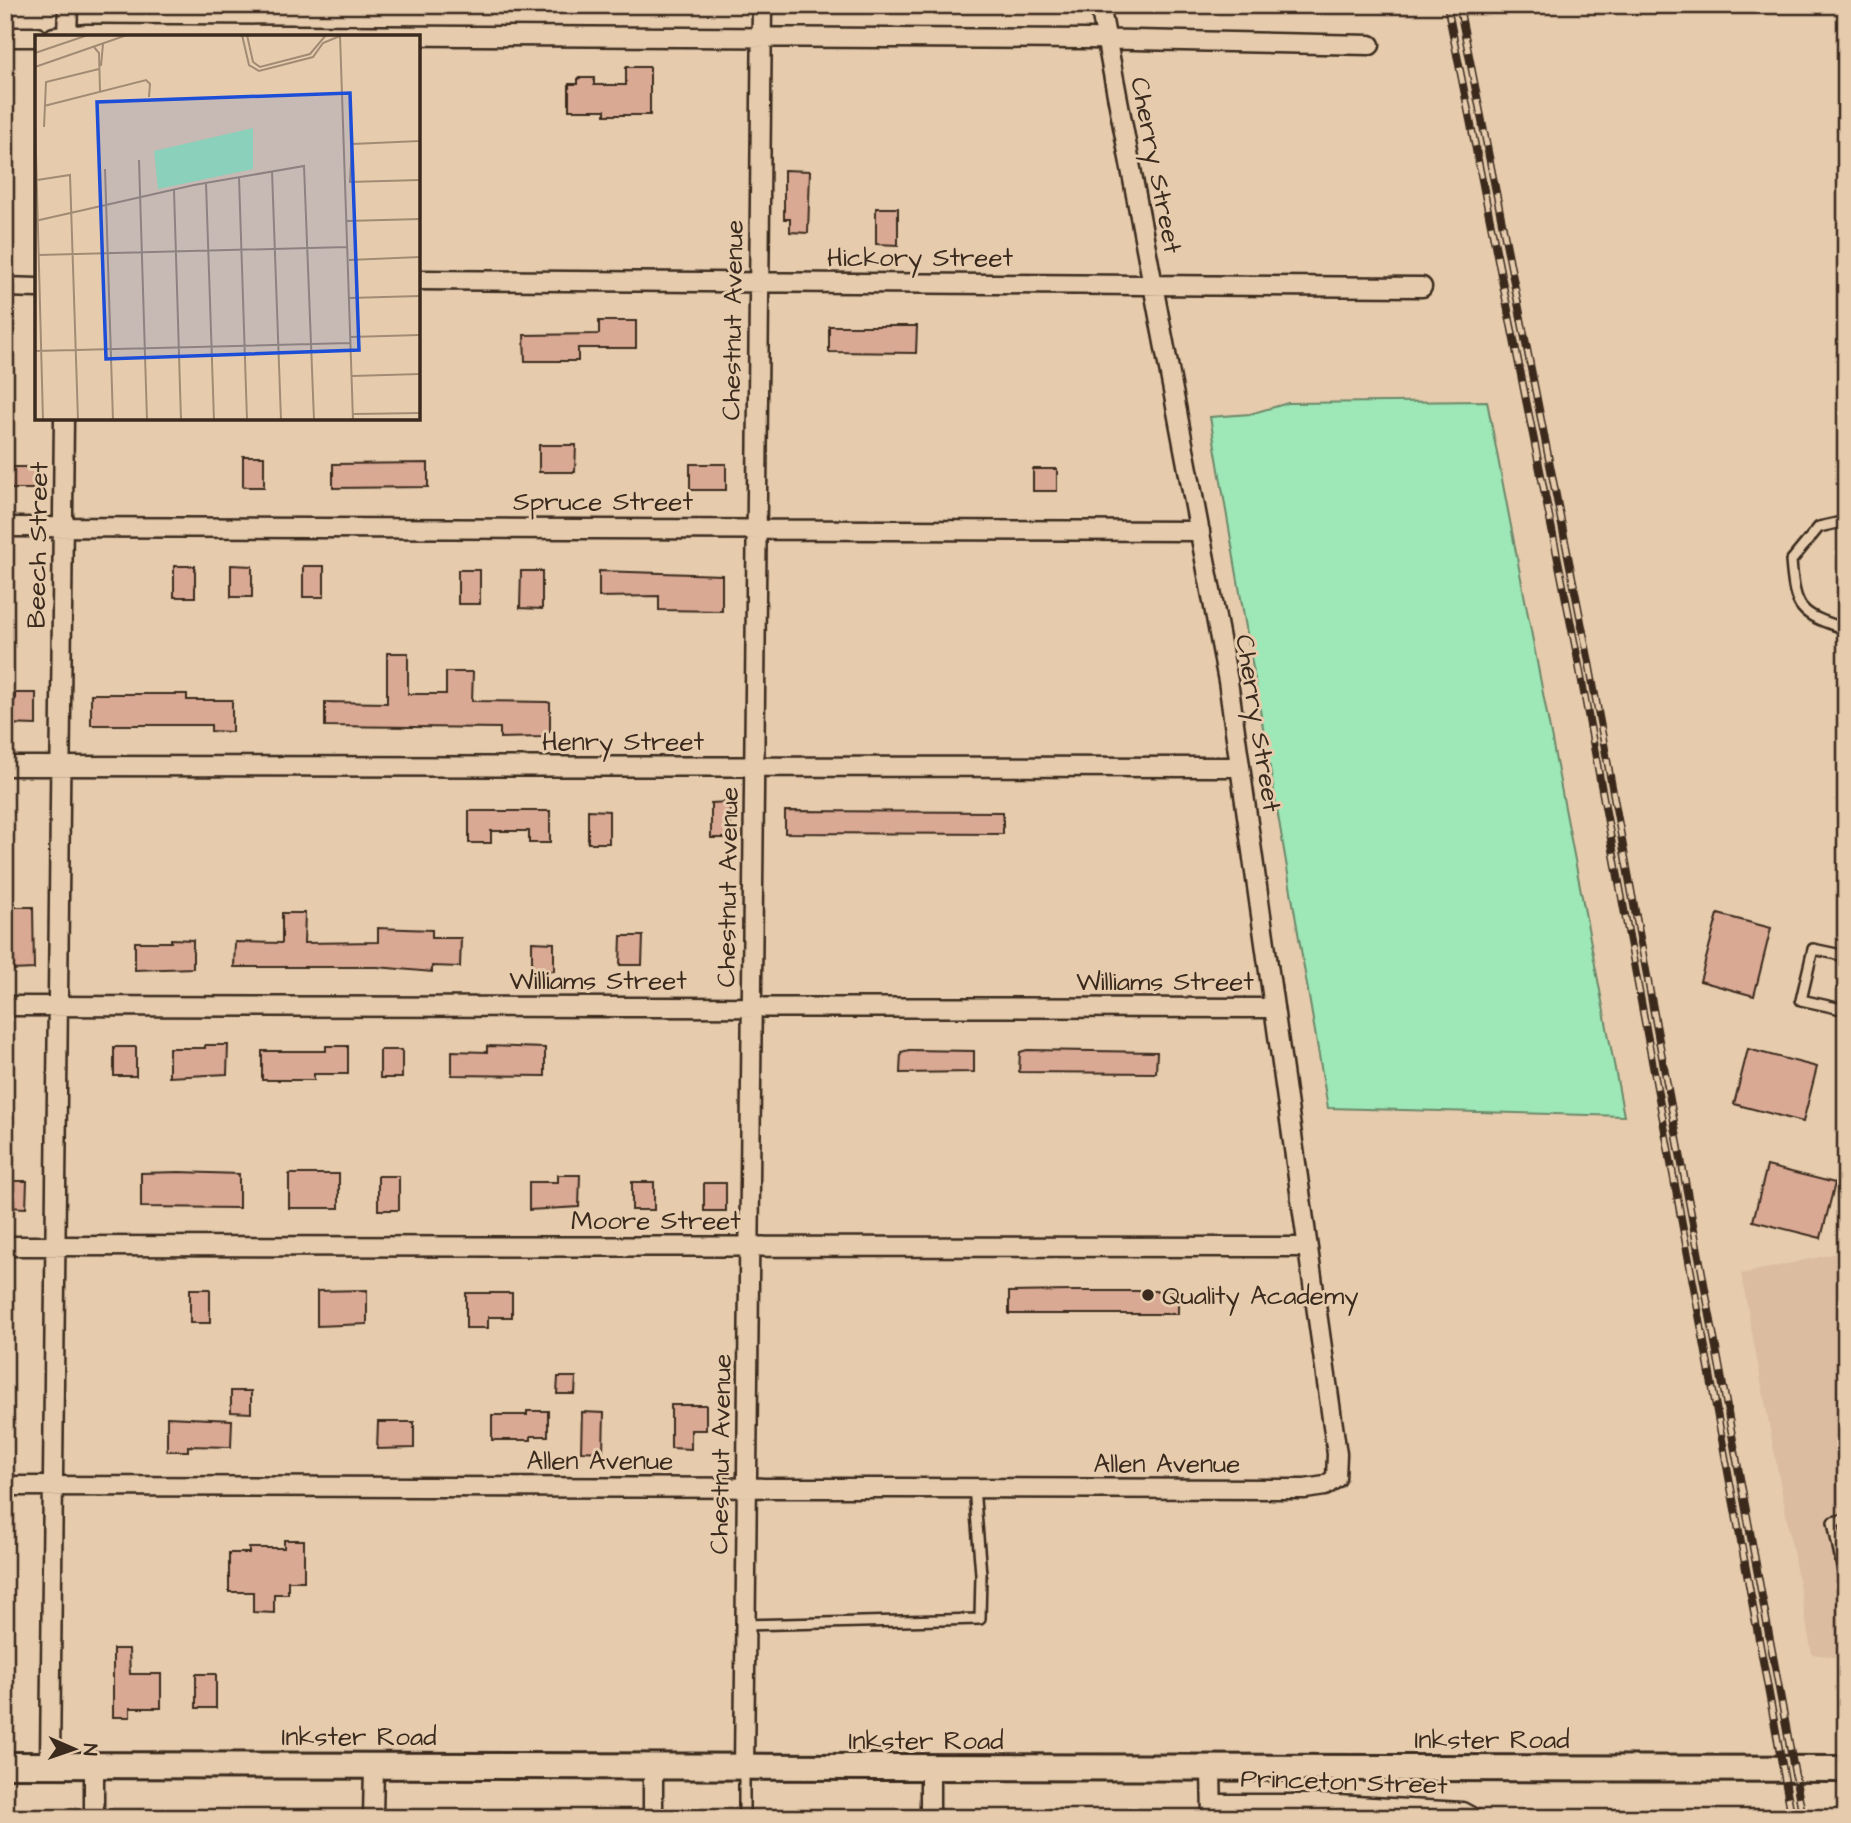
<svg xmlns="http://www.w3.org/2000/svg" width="1851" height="1823" viewBox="0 0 1851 1823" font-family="'Architects Daughter',sans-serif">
<rect width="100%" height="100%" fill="#e6ccad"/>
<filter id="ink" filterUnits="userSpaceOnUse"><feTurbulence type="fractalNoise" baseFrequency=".0143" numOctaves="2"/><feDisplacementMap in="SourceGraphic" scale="14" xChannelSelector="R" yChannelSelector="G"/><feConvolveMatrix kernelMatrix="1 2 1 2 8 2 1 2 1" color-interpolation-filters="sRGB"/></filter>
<g filter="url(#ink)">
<path fill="#dbbca1" d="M 1846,1251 L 1846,1659 L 1812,1654 L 1741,1274 Z"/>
<path fill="#9ee7b6" stroke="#6c886a" stroke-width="2" d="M 1487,401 L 1624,1116 L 1328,1108 L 1210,417 L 1250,414 L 1288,403 Z"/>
<path fill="#d9a994" stroke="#3b2a1e" stroke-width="2" d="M 626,67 L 650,67 L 650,115 L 605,115 L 605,110 L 569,110 L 569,84 L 578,84 L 578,78 L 594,78 L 594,85 L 626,85 Z
M 784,170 L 810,171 L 808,233 L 790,232 L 790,219 L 784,219 Z
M 876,208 L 898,208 L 898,245 L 876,244 Z
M 599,321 L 636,321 L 636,348 L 578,348 L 578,361 L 525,361 L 524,335 L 599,334 Z
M 829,326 L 917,326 L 916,353 L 829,352 Z
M 539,445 L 576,445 L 575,472 L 539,472 Z
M 243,456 L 264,456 L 264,487 L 243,487 Z
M 428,463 L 428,487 L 333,488 L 333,464 Z
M 690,464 L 726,464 L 726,490 L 690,490 Z
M 6,467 L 35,467 L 35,489 L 6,489 Z
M 1033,469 L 1057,469 L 1057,491 L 1033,491 Z
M 231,565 L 252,566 L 252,597 L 231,597 Z
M 174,566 L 195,566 L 195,597 L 174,597 Z
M 303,566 L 324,566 L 324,597 L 303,597 Z
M 458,570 L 480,570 L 480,604 L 458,604 Z
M 521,571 L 542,571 L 542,609 L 520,608 Z
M 599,571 L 722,575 L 722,611 L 659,610 L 659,596 L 599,597 Z
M 387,653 L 408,653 L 408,694 L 446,694 L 446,672 L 473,672 L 472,701 L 547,702 L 550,703 L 550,732 L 543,732 L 543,737 L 500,738 L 500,728 L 325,726 L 325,702 L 387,703 Z
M 15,693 L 36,693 L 36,725 L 5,724 L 5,700 L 15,700 Z
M 91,694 L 187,694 L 187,700 L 232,700 L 232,732 L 211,731 L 211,725 L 91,725 Z
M 729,802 L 732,838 L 711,838 L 711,803 Z
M 588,810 L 609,811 L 609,843 L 588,843 Z
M 469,811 L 550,811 L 550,843 L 529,843 L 529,831 L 491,831 L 491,843 L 469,843 Z
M 785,811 L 1003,812 L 1003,834 L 785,833 Z
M 11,907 L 33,907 L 34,969 L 11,970 Z
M 282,913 L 305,913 L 304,943 L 378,942 L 378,928 L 432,930 L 432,938 L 461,938 L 460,967 L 432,966 L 432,972 L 377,967 L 234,967 L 235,942 L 282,943 Z
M 1718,914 L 1771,928 L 1754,996 L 1700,981 Z
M 621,936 L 643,936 L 642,965 L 620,965 Z
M 171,939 L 193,940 L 193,968 L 135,970 L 135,942 L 171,942 Z
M 532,942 L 554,943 L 554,971 L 532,971 Z
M 205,1045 L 228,1045 L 227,1074 L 169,1077 L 169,1048 L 205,1048 Z
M 326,1046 L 348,1046 L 348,1074 L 314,1074 L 314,1080 L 262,1080 L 262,1051 L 326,1051 Z
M 487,1046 L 545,1048 L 545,1076 L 452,1075 L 452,1051 L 487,1052 Z
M 114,1047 L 136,1047 L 136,1076 L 114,1076 Z
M 1748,1049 L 1817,1067 L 1803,1122 L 1734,1104 Z
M 380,1050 L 402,1050 L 402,1078 L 380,1078 Z
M 909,1050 L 974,1051 L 974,1072 L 900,1073 L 901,1052 Z
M 1027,1050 L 1157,1052 L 1156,1073 L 1019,1072 L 1020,1052 Z
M 1767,1166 L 1835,1183 L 1821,1238 L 1753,1221 Z
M 179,1172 L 239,1174 L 239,1208 L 141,1207 L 141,1173 Z
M 289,1174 L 339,1174 L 339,1208 L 289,1208 Z
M 558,1175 L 580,1175 L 579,1207 L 529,1210 L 529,1182 L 558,1182 Z
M 378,1176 L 399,1176 L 399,1210 L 378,1210 Z
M 5,1181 L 27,1181 L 26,1208 L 5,1207 Z
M 632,1182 L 654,1182 L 654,1210 L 632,1210 Z
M 704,1183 L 726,1183 L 726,1211 L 704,1211 Z
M 190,1289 L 210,1289 L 210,1323 L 190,1323 Z
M 367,1290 L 367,1324 L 317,1326 L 317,1291 Z
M 1072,1291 L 1178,1291 L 1178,1314 L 1009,1314 L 1009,1292 Z
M 466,1293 L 512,1293 L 512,1317 L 488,1317 L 488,1328 L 466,1328 Z
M 558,1377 L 576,1377 L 575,1394 L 557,1394 Z
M 231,1391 L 251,1391 L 251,1413 L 231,1412 Z
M 671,1405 L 706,1405 L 706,1430 L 691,1430 L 691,1449 L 671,1448 Z
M 527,1411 L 548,1411 L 548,1436 L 531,1436 L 531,1440 L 492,1440 L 492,1415 L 527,1415 Z
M 582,1412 L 604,1413 L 603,1452 L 581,1451 Z
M 167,1417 L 232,1420 L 231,1447 L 188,1446 L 188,1451 L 167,1451 Z
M 378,1422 L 414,1422 L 414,1448 L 377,1449 Z
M 284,1540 L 304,1540 L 304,1581 L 288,1581 L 288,1594 L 274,1594 L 274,1613 L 253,1612 L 253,1592 L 229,1592 L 229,1553 L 249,1553 L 249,1548 L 284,1548 Z
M 113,1649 L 129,1649 L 130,1674 L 161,1674 L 161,1708 L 130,1708 L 130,1717 L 113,1717 Z
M 196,1674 L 216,1674 L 216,1708 L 196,1708 Z"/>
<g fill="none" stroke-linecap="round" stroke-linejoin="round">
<g stroke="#3b2a1e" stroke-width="14">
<path id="lane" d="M 1846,521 L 1819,527 L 1791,561 C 1795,610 1799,614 1846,629
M 1846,956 L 1813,949 L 1801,1000 L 1846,1010
M 1846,1519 L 1833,1522 L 1846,1587
M 745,1625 L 980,1619 L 981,1574 L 974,1487
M 744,1769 L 744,1818"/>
</g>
<g stroke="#3b2a1e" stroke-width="23">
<path id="street" d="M 5,37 L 37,37
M 54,37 L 87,34 L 1087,39 L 1370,45
M 67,37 L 68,5
M 418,280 L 1422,287
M 5,287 L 37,288
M 5,527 L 1200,531
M 5,766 L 1240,767
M 5,1006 L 1274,1008
M 5,1246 L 1307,1247
M 5,1486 L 1305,1489 L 1325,1486 L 1336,1478 L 1337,1454 L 1228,681 L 1100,5
M 50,1765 L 64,418
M 744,1769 L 762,5
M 1211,1769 L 1212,1818
M 1212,1804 L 1319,1804 L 1462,1812 L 1473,1818
M 94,1818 L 94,1765
M 373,1818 L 374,1766
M 653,1818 L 653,1768
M 930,1818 L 930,1770"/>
</g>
<g stroke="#3b2a1e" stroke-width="30">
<path id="secondary" d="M 5,1765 L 1846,1769"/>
</g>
<use href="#lane" stroke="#e6ccad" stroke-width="9"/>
<use href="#street" stroke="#e6ccad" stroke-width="18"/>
<use href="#secondary" stroke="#e6ccad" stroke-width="24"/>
<g stroke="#3b2a1e" stroke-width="8">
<path id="rail" d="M 1447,5 L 1577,655 L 1792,1818
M 1459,5 L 1588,657 L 1803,1818"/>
</g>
<use href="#rail" stroke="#e6ccad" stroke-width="5" stroke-dasharray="16" stroke-linecap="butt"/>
</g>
</g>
<circle fill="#3b2a1e" stroke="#e6ccad" stroke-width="2.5" cx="1148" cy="1295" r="7"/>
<g text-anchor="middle" stroke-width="6" stroke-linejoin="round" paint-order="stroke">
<g font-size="26" fill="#3b2a1e" stroke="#e6ccad">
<text transform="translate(1157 165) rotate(79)" y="9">Cherry Street</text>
<text x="920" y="266">Hickory Street</text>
<text transform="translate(732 320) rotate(-89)" y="9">Chestnut Avenue</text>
<text x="603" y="510">Spruce Street</text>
<text transform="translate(37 545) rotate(-89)" y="9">Beech Street</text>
<text transform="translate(1259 723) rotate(81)" y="9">Cherry Street</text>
<text x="623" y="750">Henry Street</text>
<text transform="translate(727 887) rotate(-89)" y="9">Chestnut Avenue</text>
<text x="598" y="989">Williams Street</text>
<text x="1165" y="990">Williams Street</text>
<text x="656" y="1229">Moore Street</text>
<text transform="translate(720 1454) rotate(-89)" y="9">Chestnut Avenue</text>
<text x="600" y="1469">Allen Avenue</text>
<text x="1167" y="1472">Allen Avenue</text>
<text x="359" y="1745">Inkster Road</text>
<text x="1492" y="1748">Inkster Road</text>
<text x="926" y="1749">Inkster Road</text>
<text transform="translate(1344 1781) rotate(2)" y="9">Princeton Street</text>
</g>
<g font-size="26" fill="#3b2a1e" stroke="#e6ccad" text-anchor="start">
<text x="1162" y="1304">Quality Academy</text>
</g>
</g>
<g transform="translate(35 35)">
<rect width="385" height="385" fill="#e6ccad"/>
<path d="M 218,93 L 218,134 L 123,154 L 119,116 Z" fill="#9ee7b6"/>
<path fill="none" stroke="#a28b74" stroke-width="2" d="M 207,0 L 214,30 L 224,36 L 278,22 L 288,8 L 305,1M 212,0 L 218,27 L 225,32 L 275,19 L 291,0M 305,0 L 318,385M 59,12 L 64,18 L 65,56M 0,18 L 53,0M 66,31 L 68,9M 0,32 L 92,0M 9,71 L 111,45 L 115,49 L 114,62M 0,80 L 8,385M 9,92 L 11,47 L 64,34M 104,125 L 112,385M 70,134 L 78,385M 237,136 L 246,385M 204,142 L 212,385M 2,145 L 35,140 L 43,385M 314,147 L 385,145M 315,147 L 317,109 L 385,106M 171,148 L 179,385M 139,155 L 146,385M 0,186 L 159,150 L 269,131 L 279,385M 312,186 L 385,184M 4,220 L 312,212M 314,225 L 385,222M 314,263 L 385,261M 315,302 L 385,300M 0,316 L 315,308M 317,341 L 385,339M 318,379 L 385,378"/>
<path fill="#1d4ed8" fill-opacity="0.15" stroke="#1d4ed8" stroke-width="3.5" d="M 315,58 L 324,315 L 71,324 L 62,67 Z"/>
<rect width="385" height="385" fill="none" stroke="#3b2a1e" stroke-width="3.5"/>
</g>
<rect width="1851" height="1823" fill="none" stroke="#e6ccad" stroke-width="28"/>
<rect x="14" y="14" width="1823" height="1795" fill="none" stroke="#3b2a1e" stroke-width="2.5" filter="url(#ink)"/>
<g transform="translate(74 1749) rotate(92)" stroke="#e6ccad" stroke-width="5" paint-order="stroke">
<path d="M0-5L12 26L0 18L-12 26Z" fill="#3b2a1e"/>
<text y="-10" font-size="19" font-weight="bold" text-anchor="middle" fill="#3b2a1e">N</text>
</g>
</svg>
